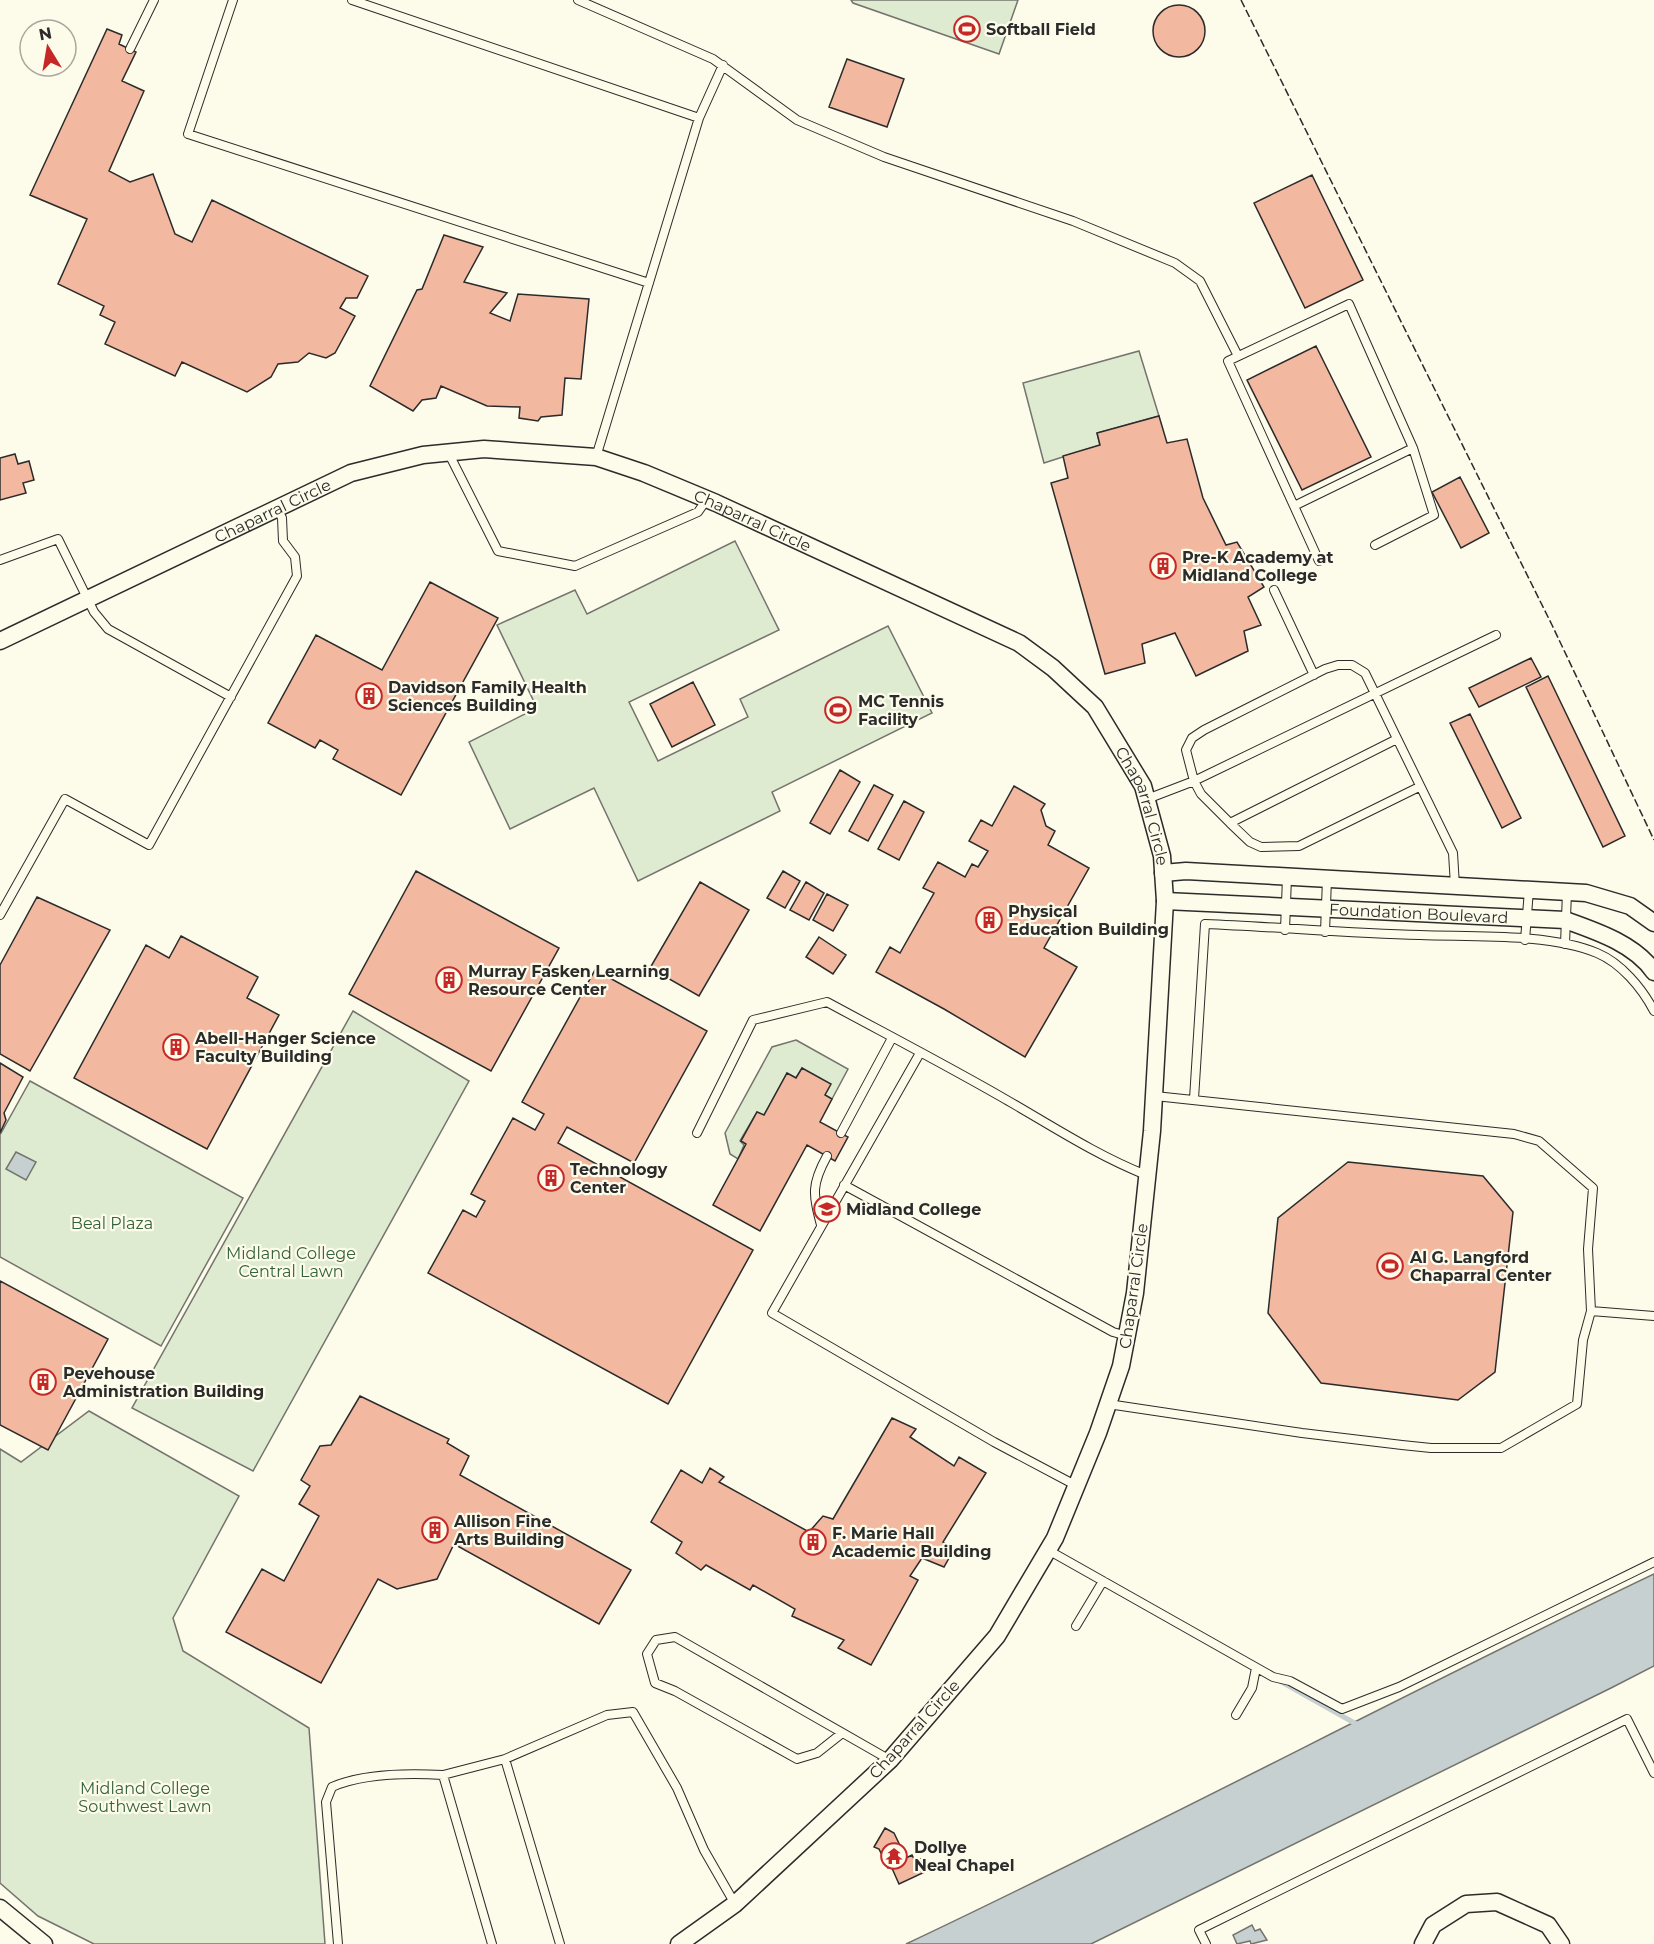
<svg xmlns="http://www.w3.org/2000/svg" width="1654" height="1944" viewBox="0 0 1654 1944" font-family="Montserrat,sans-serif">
<rect width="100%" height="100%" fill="#fdfbea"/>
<path fill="#deebd1" stroke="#74746e" stroke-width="1.5" d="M 851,0 L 1018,0 L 999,54 L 853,3 Z
M 1139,351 L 1159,416 L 1097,433 L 1100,445 L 1044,463 L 1023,383 Z
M 735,541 L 779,630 L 629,702 L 658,761 L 748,717 L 740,699 L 888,626 L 932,713 L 772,792 L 780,811 L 638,881 L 594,788 L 510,829 L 469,742 L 537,708 L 497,625 L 575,590 L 587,614 Z
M 353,1011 L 469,1081 L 253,1471 L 132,1408 Z
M 796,1040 L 848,1069 L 832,1099 L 825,1095 L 802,1068 L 796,1078 L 787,1073 L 764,1115 L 757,1112 L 740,1141 L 744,1145 L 738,1159 L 730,1154 L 725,1133 L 772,1047 Z
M 30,1081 L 243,1198 L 161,1346 L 0,1257 L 0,1135 Z
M 89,1411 L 239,1496 L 173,1618 L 183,1651 L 309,1728 L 325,1944 L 94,1944 L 38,1916 L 0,1883 L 0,1449 L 21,1462 Z"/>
<path fill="#c7d0d0" stroke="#74746e" stroke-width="1.5" d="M 16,1152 L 36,1162 L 26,1180 L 6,1169 Z
M 1654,1574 L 1654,1666 L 1611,1688 L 1091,1944 L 906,1944 C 1158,1825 1403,1694 1654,1574 Z
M 1252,1925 L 1255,1931 L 1260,1929 L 1267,1940 L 1251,1944 L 1250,1941 L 1237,1944 L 1233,1935 Z"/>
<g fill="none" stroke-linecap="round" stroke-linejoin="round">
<path stroke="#c7d0d0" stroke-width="5" d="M 1280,1681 L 1358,1725"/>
</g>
<path fill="#f2b8a0" stroke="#2b2b2b" stroke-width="1.5" d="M1153 31a26 26 0 1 1 52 0a26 26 0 1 1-52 0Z
M 107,29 L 122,35 L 119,44 L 136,52 L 122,81 L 144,91 L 109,171 L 130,182 L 153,174 L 175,234 L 192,242 L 212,200 L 368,276 L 357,298 L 346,298 L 340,308 L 355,316 L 335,353 L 326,358 L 309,353 L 298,362 L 278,364 L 271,377 L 247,392 L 182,362 L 175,376 L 105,344 L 115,322 L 100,315 L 104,306 L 58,284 L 87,219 L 30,195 Z
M 847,59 L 904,79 L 887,127 L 829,107 Z
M 1312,175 L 1363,280 L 1305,308 L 1254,203 Z
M 444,235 L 483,247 L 464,282 L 507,293 L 490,313 L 510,321 L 518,294 L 589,299 L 581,379 L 565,378 L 562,415 L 541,417 L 538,421 L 519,418 L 520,407 L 487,406 L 441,386 L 436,398 L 422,400 L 413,411 L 370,386 L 417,290 L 422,289 Z
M 1316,346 L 1371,457 L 1302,490 L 1247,380 Z
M 1159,416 L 1167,443 L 1187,439 L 1203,498 L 1226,545 L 1237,542 L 1264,587 L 1248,597 L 1261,625 L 1244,631 L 1248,651 L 1196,676 L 1175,633 L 1142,644 L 1145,663 L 1105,674 L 1051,483 L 1068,478 L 1063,456 L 1100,445 L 1097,433 Z
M 15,454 L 18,464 L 29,461 L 34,480 L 23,483 L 26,493 L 0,500 L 0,458 Z
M 1460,477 L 1489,533 L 1461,548 L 1432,492 Z
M 430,582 L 498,618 L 401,795 L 333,759 L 338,750 L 320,740 L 315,748 L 268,723 L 316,635 L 382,670 Z
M 1531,658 L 1541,677 L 1479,707 L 1469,688 Z
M 1548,676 L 1625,836 L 1603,847 L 1526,687 Z
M 693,682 L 715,725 L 672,747 L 650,704 Z
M 1470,714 L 1521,818 L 1502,828 L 1450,723 Z
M 840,770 L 860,782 L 830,834 L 810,823 Z
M 874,785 L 893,795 L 868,841 L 849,831 Z
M 1014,786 L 1045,804 L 1041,810 L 1046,826 L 1055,831 L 1048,845 L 1089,868 L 1044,948 L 1077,967 L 1025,1057 L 944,1009 L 876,972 L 890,947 L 900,953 L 934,893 L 923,888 L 938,862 L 965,877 L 972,864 L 978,867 L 988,851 L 969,841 L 981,820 L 992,826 Z
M 904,801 L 924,812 L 899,860 L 878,849 Z
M 416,871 L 559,948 L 491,1071 L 349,994 Z
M 783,871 L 800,881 L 785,908 L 767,898 Z
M 700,882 L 749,910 L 699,996 L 650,968 Z
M 806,882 L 824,893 L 809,920 L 790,910 Z
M 827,894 L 848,905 L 833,931 L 813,920 Z
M 37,897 L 110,930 L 30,1071 L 0,1054 L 0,965 Z
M 181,936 L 258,977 L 247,998 L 279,1015 L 207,1149 L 74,1078 L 146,945 L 169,958 Z
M 819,937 L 846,955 L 833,974 L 806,957 Z
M 595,970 L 707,1031 L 634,1163 L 567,1127 L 558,1143 L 753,1250 L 668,1404 L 428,1273 L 463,1210 L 476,1217 L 485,1201 L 471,1194 L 513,1118 L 535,1130 L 544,1114 L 522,1102 Z
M 0,1063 L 23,1077 L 4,1113 L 6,1120 L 0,1133 Z
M 802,1068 L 831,1084 L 825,1095 L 832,1099 L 820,1122 L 848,1137 L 835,1161 L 807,1145 L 760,1231 L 713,1205 L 746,1144 L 741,1141 L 757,1112 L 764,1115 L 787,1073 L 796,1078 Z
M 1348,1162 L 1483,1176 L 1513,1212 L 1495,1372 L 1458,1400 L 1321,1383 L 1268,1313 L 1278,1218 Z
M 0,1281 L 108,1339 L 48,1450 L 0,1425 Z
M 360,1396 L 449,1439 L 447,1443 L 469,1456 L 460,1475 L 631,1570 L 599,1624 L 454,1544 L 437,1579 L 397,1589 L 378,1579 L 321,1683 L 226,1632 L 262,1569 L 284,1581 L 319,1516 L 299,1504 L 310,1486 L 301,1480 L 320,1446 L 331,1445 Z
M 892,1418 L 916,1429 L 910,1437 L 954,1466 L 959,1457 L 986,1473 L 943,1542 L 954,1549 L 944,1567 L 922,1558 L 910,1576 L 918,1580 L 871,1665 L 838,1648 L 844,1640 L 792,1616 L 795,1609 L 753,1585 L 750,1590 L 706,1565 L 701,1570 L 676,1553 L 682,1542 L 651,1522 L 681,1470 L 702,1483 L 710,1468 L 724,1477 L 719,1482 L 809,1532 L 823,1516 L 833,1519 Z
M 885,1828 L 894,1833 L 906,1858 L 912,1855 L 915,1861 L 921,1859 L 927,1871 L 899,1884 L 891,1866 L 888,1868 L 879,1849 L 874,1847 Z"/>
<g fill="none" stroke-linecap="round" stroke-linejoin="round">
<g stroke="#2b2b2b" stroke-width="10">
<path id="service" d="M 233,0 L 188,134 L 649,283
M 352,0 L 699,118 L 596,457
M 578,0 L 713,59 L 797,120 L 884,157 L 1073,221 L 1175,263 L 1200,281 L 1238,356
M 130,49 L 154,0
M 699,118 L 723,65
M 448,452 L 498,551 L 575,566 L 698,512 L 707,499
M 1294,506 L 1413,448 L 1349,304 L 1228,361 L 1319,561
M 1375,545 L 1434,515 L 1413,448
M 0,560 L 58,539 L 94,612 L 108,629 L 231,697
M 1274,590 L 1314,675
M 1419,787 L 1299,846 L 1261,847 L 1250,842 L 1230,823 L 1201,794 L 1194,781 L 1186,750 L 1192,738 L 1204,730 L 1325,669 L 1338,665 L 1352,665 L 1365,673 L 1453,853 L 1455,886
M 1147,799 L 1194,781 L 1496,635
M 1230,823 L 1397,739
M 0,915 L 65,799 L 149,845 L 297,576 L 295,557 L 283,541 L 282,518 L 277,508
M 1285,930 L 1287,877
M 1325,932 L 1327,879
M 1525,940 L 1529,890
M 1565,944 L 1567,892
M 920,1053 L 772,1313 L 994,1442 L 1077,1486
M 1194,1099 L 1205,924 C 1277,927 1348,933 1420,935 C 1471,937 1551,933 1597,953 C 1621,963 1642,988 1654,1011
M 697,1133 L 753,1020 L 827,1002 C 886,1034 946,1065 1005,1099 C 1052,1126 1096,1155 1146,1175
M 841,1133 L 892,1038
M 844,1185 L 1113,1332 L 1127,1336
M 821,1225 C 813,1194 811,1185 827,1156
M 1591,1311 L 1654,1316
M 1108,1404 L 1302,1433 L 1402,1445 L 1431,1448 L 1501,1448 L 1577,1404 L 1583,1340 L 1591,1311 L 1588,1249 L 1593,1188 L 1539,1141 L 1514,1134 L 1155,1096
M 1048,1550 L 1273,1677 L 1290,1681 L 1342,1709 L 1399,1687 L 1654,1562
M 1076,1626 L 1103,1581
M 1236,1715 L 1252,1688 L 1256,1668
M 841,1734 L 817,1753 L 797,1759 L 675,1691 L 655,1683 L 647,1654 L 656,1640 L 675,1637 L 890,1760
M 443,1775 L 505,1759
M 338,1944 L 326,1802 L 332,1787 C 364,1773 408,1773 443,1775 L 492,1944
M 560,1944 L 505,1759 L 607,1715 L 633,1712 L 677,1788 L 704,1850 L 735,1904
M 1206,1944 L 1199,1930 L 1627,1719 L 1654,1773"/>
</g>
<g stroke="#2b2b2b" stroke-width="19">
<g id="minor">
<path id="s1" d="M 0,641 L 351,473 L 423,455 L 484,449 L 596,457 L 644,473 L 716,503 L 1019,643 L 1053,668 L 1095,707 L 1143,786 L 1162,856 L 1165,901 L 1152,1131 L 1135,1293 L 1121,1366 L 1098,1433 L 1055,1538 L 997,1636 L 890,1760 L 735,1904 L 679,1944"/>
<path d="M 1163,873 L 1186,871 L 1586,893 L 1630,906 L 1654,923"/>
<path id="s2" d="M 1165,901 L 1565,920 C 1596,931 1635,944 1654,972"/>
<path d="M 0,1908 L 44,1944"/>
<path d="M 1423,1944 L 1433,1925 L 1466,1904 L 1497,1902 L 1548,1925 L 1561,1944"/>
</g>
</g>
<use href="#service" stroke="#fdfbea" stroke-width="8"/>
<use href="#minor" stroke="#fdfbea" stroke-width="16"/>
<path stroke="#2b2b2b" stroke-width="1.5" stroke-dasharray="8 3" stroke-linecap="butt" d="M 1241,0 L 1552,625 L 1654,840"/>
</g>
<defs>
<g id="stadium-ring" transform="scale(1.35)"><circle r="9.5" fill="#fdfbea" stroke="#c62828" stroke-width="1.5"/><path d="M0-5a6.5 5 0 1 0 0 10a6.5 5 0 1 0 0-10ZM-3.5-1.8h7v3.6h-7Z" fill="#c62828"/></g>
<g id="building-ring" transform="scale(1.35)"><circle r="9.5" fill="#fdfbea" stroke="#c62828" stroke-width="1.5"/><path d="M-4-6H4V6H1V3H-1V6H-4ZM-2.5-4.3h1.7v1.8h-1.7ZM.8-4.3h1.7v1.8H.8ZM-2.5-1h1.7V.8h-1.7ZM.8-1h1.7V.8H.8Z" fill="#c62828"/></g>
<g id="university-ring" transform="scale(1.35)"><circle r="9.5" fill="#fdfbea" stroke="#c62828" stroke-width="1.5"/><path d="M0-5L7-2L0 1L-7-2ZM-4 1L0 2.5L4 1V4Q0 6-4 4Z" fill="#c62828"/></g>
<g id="temple-ring" transform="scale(1.35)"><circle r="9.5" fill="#fdfbea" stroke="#c62828" stroke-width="1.5"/><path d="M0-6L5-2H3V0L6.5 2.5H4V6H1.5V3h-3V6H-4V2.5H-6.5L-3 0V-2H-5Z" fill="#c62828"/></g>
</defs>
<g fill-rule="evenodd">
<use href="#stadium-ring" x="967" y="29"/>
<use href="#building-ring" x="1163" y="566"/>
<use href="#building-ring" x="369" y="696"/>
<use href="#stadium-ring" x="838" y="710"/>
<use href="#building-ring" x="989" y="920"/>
<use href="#building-ring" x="449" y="980"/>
<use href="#building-ring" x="176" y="1047"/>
<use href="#building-ring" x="551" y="1178"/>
<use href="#university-ring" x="827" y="1209"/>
<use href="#stadium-ring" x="1390" y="1266"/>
<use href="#building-ring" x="43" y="1382"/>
<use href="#building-ring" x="435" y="1530"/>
<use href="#building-ring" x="813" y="1542"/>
<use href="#temple-ring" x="894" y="1856"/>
</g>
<g text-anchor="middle" stroke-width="4.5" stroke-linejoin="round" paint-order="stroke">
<g font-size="16" font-weight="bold" fill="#2b2b2b" stroke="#fdfbea" text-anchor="start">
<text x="986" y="35">Softball Field</text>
<text x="1182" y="563">Pre-K Academy at<tspan x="1182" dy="18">Midland College</tspan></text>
<text x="388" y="693">Davidson Family Health<tspan x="388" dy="18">Sciences Building</tspan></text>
<text x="858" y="707">MC Tennis<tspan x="858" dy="18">Facility</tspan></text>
<text x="1008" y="917">Physical<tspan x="1008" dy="18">Education Building</tspan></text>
<text x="468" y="977">Murray Fasken Learning<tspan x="468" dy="18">Resource Center</tspan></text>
<text x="195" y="1044">Abell-Hanger Science<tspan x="195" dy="18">Faculty Building</tspan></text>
<text x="570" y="1175">Technology<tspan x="570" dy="18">Center</tspan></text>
<text x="846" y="1215">Midland College</text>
<text x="1410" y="1263">Al G. Langford<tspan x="1410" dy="18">Chaparral Center</tspan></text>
<text x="63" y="1379">Pevehouse<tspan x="63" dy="18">Administration Building</tspan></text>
<text x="454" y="1527">Allison Fine<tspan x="454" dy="18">Arts Building</tspan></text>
<text x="832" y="1539">F. Marie Hall<tspan x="832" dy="18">Academic Building</tspan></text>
<text x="914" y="1853">Dollye<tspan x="914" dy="18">Neal Chapel</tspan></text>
</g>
<g font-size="16" fill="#2b2b2b" stroke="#fdfbea">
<text dy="6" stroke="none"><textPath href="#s1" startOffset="302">Chaparral Circle</textPath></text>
<text dy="6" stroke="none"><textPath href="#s1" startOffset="806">Chaparral Circle</textPath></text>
<text dy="6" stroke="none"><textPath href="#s1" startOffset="1310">Chaparral Circle</textPath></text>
<text dy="6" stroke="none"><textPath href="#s2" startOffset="254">Foundation Boulevard</textPath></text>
<text transform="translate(1133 1286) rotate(-82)" y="6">Chaparral Circle</text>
<text transform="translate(914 1729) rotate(-48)" y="6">Chaparral Circle</text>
</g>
<g font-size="16" fill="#34623c" stroke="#fdfbea">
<text x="112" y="1229">Beal Plaza</text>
<text x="291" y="1259">Midland College<tspan x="291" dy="18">Central Lawn</tspan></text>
<text x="145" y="1794">Midland College<tspan x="145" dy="18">Southwest Lawn</tspan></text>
</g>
</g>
<g transform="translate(48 48) rotate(349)"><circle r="28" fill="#fdfbea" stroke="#a9a89e" stroke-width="1.5"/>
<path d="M0-4.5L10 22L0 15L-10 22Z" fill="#c62828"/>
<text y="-9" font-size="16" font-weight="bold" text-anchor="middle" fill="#2b2b2b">N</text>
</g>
</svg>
